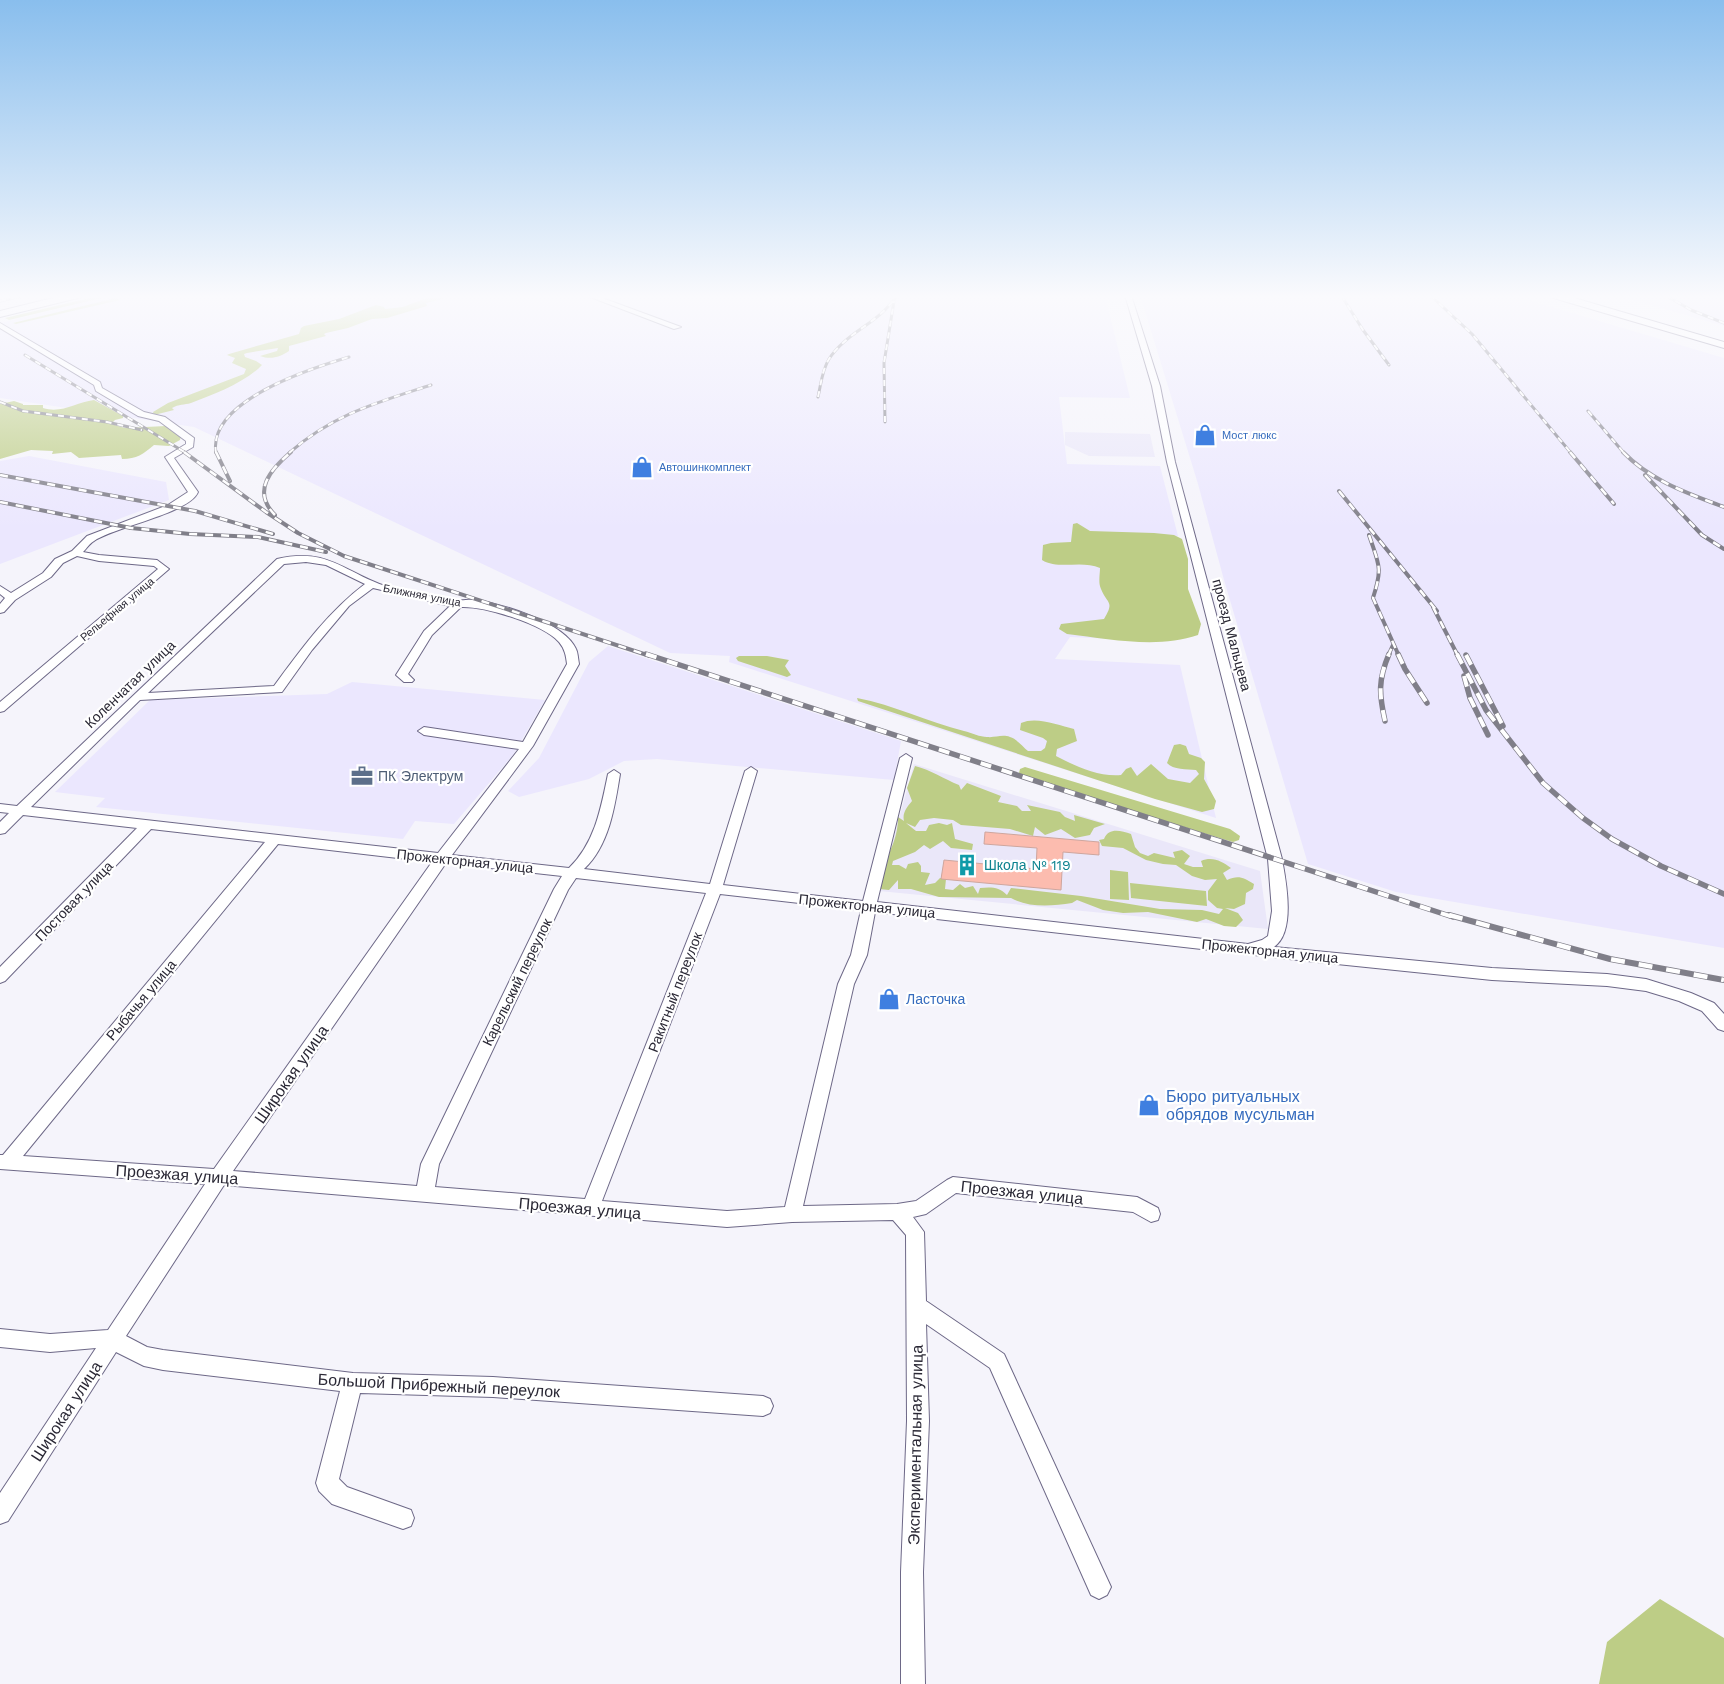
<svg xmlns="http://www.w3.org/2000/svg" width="1724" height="1684" viewBox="0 0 1724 1684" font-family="'Work Sans',sans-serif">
<rect width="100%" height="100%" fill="#f5f4fb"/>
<path fill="#eae7f9" d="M 1065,432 L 1150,434 L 1155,457 L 1089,456 L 1065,445 Z
M 914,764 L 1260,871 L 1268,929 L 879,891 Z"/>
<path fill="#ebe7fe" d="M 114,295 L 1105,295 L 1130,398 L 1059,397 L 1067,464 L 1160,466 L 1178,536 L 1099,534 L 1115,639 L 1070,637 L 1055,659 L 1180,665 L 1216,818 L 729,662 L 730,656 L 670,653 L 194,427 L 0,398 L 0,323 Z
M 1140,295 L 1511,295 L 1724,358 L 1724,948 L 1396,892 L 1308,864 L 1224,580 L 1198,484 Z
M 1616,295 L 1724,295 L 1724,326 Z
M 29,456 L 166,482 L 169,500 L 0,564 L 0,461 Z
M 608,646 L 901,741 L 894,780 L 657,759 L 624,761 L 589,779 L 519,797 L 508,791 L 539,758 L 589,662 Z
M 352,682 L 545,700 L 513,755 L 454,824 L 415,821 L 403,839 L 96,807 L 105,798 L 55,792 L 150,700 L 327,694 Z"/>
<path fill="#bdcd86" d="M 102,295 L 114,295 L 9,320 L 5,318 Z
M 448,295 L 456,295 L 430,302 L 426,303 L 427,306 L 387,318 L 372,319 L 348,328 L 326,333 L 324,334 L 326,336 L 289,346 L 289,351 C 280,357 271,360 260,356 L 277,351 L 278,348 L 247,353 L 244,354 L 245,357 L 256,361 L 262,365 C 246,382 213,395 191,403 C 184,405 179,404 172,408 L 174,410 L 154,415 L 153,412 L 168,403 L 244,374 L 246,369 L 232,363 L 235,358 L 227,355 L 229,354 L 299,334 L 301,328 L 304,326 L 339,319 L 376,305 L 384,307 L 385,309 L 403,307 L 424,299 Z
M 116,298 L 120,300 L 16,324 L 13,323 Z
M 94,400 L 123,416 L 123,418 L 115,420 L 111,424 L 125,428 L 166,426 L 181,436 L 180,440 L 169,446 L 154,445 C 143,454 137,459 122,459 L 121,455 L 79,458 L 71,452 L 52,454 L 53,451 L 31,450 L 0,459 L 0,404 L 14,401 L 23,404 L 23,405 L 43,405 L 43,408 C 62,414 76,402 94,400 Z
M 1077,523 L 1090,531 L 1154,533 L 1174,535 L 1182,539 L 1188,559 L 1188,589 L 1201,624 L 1198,635 C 1158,649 1109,639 1067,634 L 1059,629 L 1061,624 L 1104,619 C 1115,601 1107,604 1101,589 C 1098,583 1100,574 1100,568 C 1082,560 1058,570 1042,560 L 1043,545 L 1051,543 L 1071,542 L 1073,524 Z
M 739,656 L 767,656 L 789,660 L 785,666 L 791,675 L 787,677 L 738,661 L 736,658 Z
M 857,698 C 894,705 928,722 964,731 C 972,733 980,737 987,737 C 995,738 1002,734 1010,737 C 1017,739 1023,747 1028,751 L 1041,751 L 1045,748 L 1047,741 L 1043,738 L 1020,730 L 1021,723 C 1036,716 1058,725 1074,729 L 1077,741 L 1057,749 L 1056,756 C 1075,766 1098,777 1121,775 L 1126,769 L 1131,767 L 1137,776 L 1151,764 L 1168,779 L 1190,783 L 1199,774 L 1196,770 C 1187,769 1173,770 1167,763 L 1174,745 L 1180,744 L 1186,746 L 1189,754 L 1201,758 L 1205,762 L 1204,779 L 1216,801 L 1214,809 L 1202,812 L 1155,799 L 858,701 Z
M 915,766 C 931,770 944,779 959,785 L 961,790 L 967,783 L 1001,796 L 998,802 L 1017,806 L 1022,811 L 1031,811 L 1027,805 L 1060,812 L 1065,817 L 1075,821 L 1074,815 L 1105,824 L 1094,828 L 1090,835 L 1075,838 L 1061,829 L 1045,835 L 1035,827 L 1033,836 L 1010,829 L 961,825 L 953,820 L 934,818 L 920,820 L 915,827 L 906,823 L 916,831 L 926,831 L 929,825 L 939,823 L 947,825 L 952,823 L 955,839 L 973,844 L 972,850 L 951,848 L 943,841 L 930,849 L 924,845 L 915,852 L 893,861 L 892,865 L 899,865 L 906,869 L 908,864 L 918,862 L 921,866 L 921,872 L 930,873 L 925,885 L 935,883 L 940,878 L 946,879 L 945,889 L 953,890 L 960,884 L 965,888 L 973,886 L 978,894 L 980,888 C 992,887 999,887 1007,895 L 1011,888 L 1081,896 L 1160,909 L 1202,910 L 1219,914 L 1223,909 L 1217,908 L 1208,900 L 1208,891 L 1217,879 L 1205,880 L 1192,876 L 1176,865 L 1163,864 L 1146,860 L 1123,848 L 1102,846 L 1099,840 L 1104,839 C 1109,827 1121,831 1131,834 L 1135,847 L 1140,853 L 1148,856 L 1154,853 L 1175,858 L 1173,852 L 1182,850 L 1190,856 L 1184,864 L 1193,867 L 1203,867 L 1201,861 C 1212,856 1222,861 1231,868 L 1223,873 L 1227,880 C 1238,875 1243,877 1254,884 L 1253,889 L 1246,893 L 1245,904 L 1234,909 L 1225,908 L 1238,913 L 1243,920 L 1236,927 L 1224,926 L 1206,919 L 1197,922 L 1148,912 L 1123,913 L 1103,910 L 1077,900 L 1072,903 C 1052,906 1029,908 1011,898 L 939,897 L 911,889 L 898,889 L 898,880 L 889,890 L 879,889 L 878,884 C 887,874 884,862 890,851 C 895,840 898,830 898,817 L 904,821 C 902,813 907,807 912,801 L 907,788 Z
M 1025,767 L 1230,829 L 1240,836 L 1239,840 L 1233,842 L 1226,840 L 1042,783 L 1023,777 L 1019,773 L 1020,769 Z
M 1110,870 L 1128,872 L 1129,900 L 1110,899 Z
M 1130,883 L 1206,891 L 1207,906 L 1131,898 Z
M 1660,1599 L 1724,1638 L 1724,1684 L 1599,1684 L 1607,1642 Z"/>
<path fill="#fcbcaf" stroke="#cea69e" d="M 985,832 L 1099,842 L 1099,855 L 1063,852 L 1061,890 L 941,879 L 944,860 L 1036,869 L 1037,848 L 984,844 Z"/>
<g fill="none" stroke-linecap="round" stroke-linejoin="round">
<g stroke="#6d6887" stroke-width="2">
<path id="street" d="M 585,295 L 594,295 L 681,327 L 674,329 Z
M 1125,295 L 1131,295 L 1160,386 L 1175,462 L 1282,859 C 1286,881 1296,932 1274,947 L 1492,968 L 1607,974 L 1646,979 L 1691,993 L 1714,1003 L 1724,1014 L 1724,1031 L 1718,1029 L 1702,1011 L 1679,1001 L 1646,991 L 1607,986 L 1492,980 L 1298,960 L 875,912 L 867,955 L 854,984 L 803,1206 L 897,1204 L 916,1201 L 947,1180 L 953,1177 L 1137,1197 L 1158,1208 L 1160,1214 L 1158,1220 L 1151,1222 L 1133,1212 L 956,1193 L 926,1214 L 913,1217 L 924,1232 L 926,1301 L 1004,1354 L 1111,1587 L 1107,1595 L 1099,1599 L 1091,1595 L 990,1368 L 926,1324 L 929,1421 L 923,1572 L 925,1684 L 901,1684 L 901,1572 L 907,1421 L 906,1235 L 893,1220 L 792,1222 L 727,1227 L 224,1185 L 126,1336 L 147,1347 L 163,1350 L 353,1373 L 493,1377 L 763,1396 L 770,1399 L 773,1406 L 770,1413 L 763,1416 L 493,1397 L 360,1393 L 339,1479 L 347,1487 L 411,1510 L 414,1518 L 411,1526 L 403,1529 L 332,1504 L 319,1491 L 316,1483 L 340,1391 L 163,1370 L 144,1366 L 116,1352 L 8,1521 L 0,1524 L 0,1493 L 96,1348 L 50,1352 L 0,1347 L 0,1329 L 50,1334 L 108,1330 L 205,1184 L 0,1169 L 0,1155 L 3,1155 L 265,842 L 151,829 L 5,981 L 0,983 L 0,967 L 137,828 L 23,815 L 5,833 L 0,834 L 0,822 L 9,813 L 0,812 L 0,804 L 17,806 L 277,559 C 327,547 344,572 385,586 C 405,592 436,598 456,600 C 463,601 469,599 475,600 C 502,604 564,622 576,649 C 578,653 578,659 579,664 L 533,746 L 452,855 L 569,868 C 595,843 601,808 608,774 L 614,770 L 620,774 C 615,806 609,846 584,869 L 710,884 L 745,771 L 751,767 L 757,771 L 723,885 L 863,901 L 900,758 L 906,754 L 912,758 L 877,902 L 1248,944 L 1262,940 L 1268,936 L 1272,911 L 1268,859 L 1167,462 L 1152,386 ZM 306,562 L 326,565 L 365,584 C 328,612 302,648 274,686 L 148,693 L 284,564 ZM 373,588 L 450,606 L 424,631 L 396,675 L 404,682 L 412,682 L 414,680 L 408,674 L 432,635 L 461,607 C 485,606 543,624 559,642 C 565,649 566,656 567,664 L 523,742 L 424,727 L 418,731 L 424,735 L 519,749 L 438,853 L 31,807 L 140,700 L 282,692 L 312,650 L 349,606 ZM 278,844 L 432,862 L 214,1169 L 23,1156 ZM 446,863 L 562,876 L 554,889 L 421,1164 L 417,1186 L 233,1171 ZM 576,878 L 706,893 L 585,1199 L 435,1187 L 439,1164 L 568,890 ZM 720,894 L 861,910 L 851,955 L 838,984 L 785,1207 L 727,1211 L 602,1201 Z
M 0,323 L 100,382 L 102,388 L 144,412 L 165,417 L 194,438 L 193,447 L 174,458 L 198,492 C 190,513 114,527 94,541 C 90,543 87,548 83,552 L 99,555 L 157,560 L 169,569 L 4,711 L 0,712 L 0,702 L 158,569 L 154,566 L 99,561 L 77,556 L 63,563 L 51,577 L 15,600 L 4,612 L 0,613 L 0,604 L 5,598 L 0,594 L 0,586 L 11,593 L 43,573 L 55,559 L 72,551 L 87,536 L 168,505 L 188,492 L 165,457 L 186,444 L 186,441 L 159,421 L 138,416 L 96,391 L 94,385 L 0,328 Z"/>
</g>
<g stroke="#6d6887" stroke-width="2">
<path id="secondary" d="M 1549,295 L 1564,295 L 1724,342 L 1724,348 L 1550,297 Z"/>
</g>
<g stroke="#6d6887" stroke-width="2">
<path id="primary" d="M 65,295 L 84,295 L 82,297 L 0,317 L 0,311 Z"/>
</g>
<use href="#street" fill="#fff" fill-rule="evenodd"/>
<use href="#secondary" fill="#fff" fill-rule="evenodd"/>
<use href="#primary" fill="#fff" fill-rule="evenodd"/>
<g stroke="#807f89" stroke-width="3">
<path id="rail-far3" d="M 1341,295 L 1363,330 L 1389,365
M 1430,295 L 1472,334 L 1571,453
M 1665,295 L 1691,310 L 1724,323
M 0,301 L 27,295
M 25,355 L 186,453
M 818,397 C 821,384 822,370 829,359 C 846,332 880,323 897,295
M 0,402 L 23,411 L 107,422 L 142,430
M 1588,411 L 1624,453
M 885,422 L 884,363 L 894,301
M 216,453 C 207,401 312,368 349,357
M 289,453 C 334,414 376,403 431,385"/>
</g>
<g stroke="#807f89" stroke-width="4">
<path id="rail-far2" d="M 184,452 L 266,512 L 298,533 L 344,556 L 650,656
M 216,452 L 230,481
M 1570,452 L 1614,504
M 1623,452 C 1651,481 1687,493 1724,507
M 0,475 L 195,511 L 273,534
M 1645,475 L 1702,535 L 1724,549
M 1339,491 L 1437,611
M 0,502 L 131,528 L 190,534 L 258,537 L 326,552
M 275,515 C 251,491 271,469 291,452
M 1369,535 C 1379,565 1383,567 1373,598 L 1399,656
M 1433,607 L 1458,656
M 1388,656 L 1393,645"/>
</g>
<g stroke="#807f89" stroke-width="5.5">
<path id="rail-far1" d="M 646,654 L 1453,917
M 1398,654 L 1405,669 L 1427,703
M 1457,654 L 1486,710 L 1543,783 L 1583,818 L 1612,839 L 1661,866 L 1724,894
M 1466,655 L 1503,726
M 1464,676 L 1470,698 L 1488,735
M 1385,721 C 1379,694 1378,680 1389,654"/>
</g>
<g stroke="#807f89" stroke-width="6">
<path id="rail" d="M 1449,915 L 1610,959 L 1724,980"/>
</g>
<use href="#rail-far3" stroke="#fff" stroke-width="2" stroke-dasharray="6" stroke-linecap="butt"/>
<use href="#rail-far2" stroke="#fff" stroke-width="2.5" stroke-dasharray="8" stroke-linecap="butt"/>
<use href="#rail-far1" stroke="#fff" stroke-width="4" stroke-dasharray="11" stroke-linecap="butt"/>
<use href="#rail" stroke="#fff" stroke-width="4.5" stroke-dasharray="14" stroke-linecap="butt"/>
</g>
<linearGradient id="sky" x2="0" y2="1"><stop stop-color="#89beed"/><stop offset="0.56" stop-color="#fafafd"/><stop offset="1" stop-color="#fafafd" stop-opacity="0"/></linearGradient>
<rect width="1724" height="530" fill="url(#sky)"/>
<defs>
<g id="shop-bare" transform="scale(1.725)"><path d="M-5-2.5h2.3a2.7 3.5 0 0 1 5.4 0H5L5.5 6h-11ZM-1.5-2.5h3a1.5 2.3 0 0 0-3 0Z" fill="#3f7fe0" stroke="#fff" stroke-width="2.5" paint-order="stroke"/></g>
<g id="office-bare" transform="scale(1.725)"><path d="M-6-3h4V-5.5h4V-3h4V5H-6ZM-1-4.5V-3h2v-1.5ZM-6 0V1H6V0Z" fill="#5c6f8a" stroke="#fff" stroke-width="2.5" paint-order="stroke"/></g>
<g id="building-bare" transform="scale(1.725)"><path d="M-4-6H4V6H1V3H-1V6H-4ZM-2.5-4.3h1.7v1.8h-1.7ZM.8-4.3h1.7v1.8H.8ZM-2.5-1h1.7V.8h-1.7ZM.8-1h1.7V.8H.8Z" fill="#0f9aa8" stroke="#fff" stroke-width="2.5" paint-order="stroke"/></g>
</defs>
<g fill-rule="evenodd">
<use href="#shop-bare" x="1205" y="435"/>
<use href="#shop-bare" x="642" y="467"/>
<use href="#office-bare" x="362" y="776"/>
<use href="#building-bare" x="967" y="865"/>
<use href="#shop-bare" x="889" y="999"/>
<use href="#shop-bare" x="1149" y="1105"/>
</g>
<g text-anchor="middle" stroke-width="4.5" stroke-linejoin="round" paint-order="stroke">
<g font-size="11" fill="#366cbe" stroke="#fff" text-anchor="start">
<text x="1222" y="439">Мост люкс</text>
<text x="659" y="471">Автошинкомплект</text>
</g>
<g font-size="11" fill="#2a2835" stroke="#fff">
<text transform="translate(422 595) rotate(11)" y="4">Ближняя улица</text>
<text transform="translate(117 609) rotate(-40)" y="4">Рельефная улица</text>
</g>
<g font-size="14" fill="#2a2835" stroke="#fff">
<text transform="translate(1232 635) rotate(75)" y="5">проезд Мальцева</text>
<text transform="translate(130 684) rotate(-44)" y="5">Коленчатая улица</text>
<text transform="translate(465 861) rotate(6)" y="5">Прожекторная улица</text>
<text transform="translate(74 901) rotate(-46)" y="5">Постовая улица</text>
<text transform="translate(867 906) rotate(6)" y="5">Прожекторная улица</text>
<text transform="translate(1270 951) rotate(6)" y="5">Прожекторная улица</text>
<text transform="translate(517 982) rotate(-64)" y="5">Карельский переулок</text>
<text transform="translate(675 992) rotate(-69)" y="5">Ракитный переулок</text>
<text transform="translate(141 1000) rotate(-50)" y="5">Рыбачья улица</text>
</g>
<g font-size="14" fill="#4e5e75" stroke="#fff" text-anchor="start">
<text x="378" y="781">ПК Электрум</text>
</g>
<g font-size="14" fill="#0d838f" stroke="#fff" text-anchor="start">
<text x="984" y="870">Школа № 119</text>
</g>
<g font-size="14" fill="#366cbe" stroke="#fff" text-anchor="start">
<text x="906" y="1004">Ласточка</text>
</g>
<g font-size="16" fill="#2a2835" stroke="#fff">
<text transform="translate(291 1074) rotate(-55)" y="6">Широкая улица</text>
<text transform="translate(177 1174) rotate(4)" y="6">Проезжая улица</text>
<text transform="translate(1022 1192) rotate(6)" y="6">Проезжая улица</text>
<text transform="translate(580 1208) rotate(5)" y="6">Проезжая улица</text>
<text transform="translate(439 1385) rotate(3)" y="6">Большой Прибрежный переулок</text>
<text transform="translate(66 1411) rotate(-57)" y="6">Широкая улица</text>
<text transform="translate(915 1445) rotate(-89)" y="6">Экспериментальная улица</text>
</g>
<g font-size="16" fill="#366cbe" stroke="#fff" text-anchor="start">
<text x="1166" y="1102">Бюро ритуальных<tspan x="1166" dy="18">обрядов мусульман</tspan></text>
</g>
</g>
</svg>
